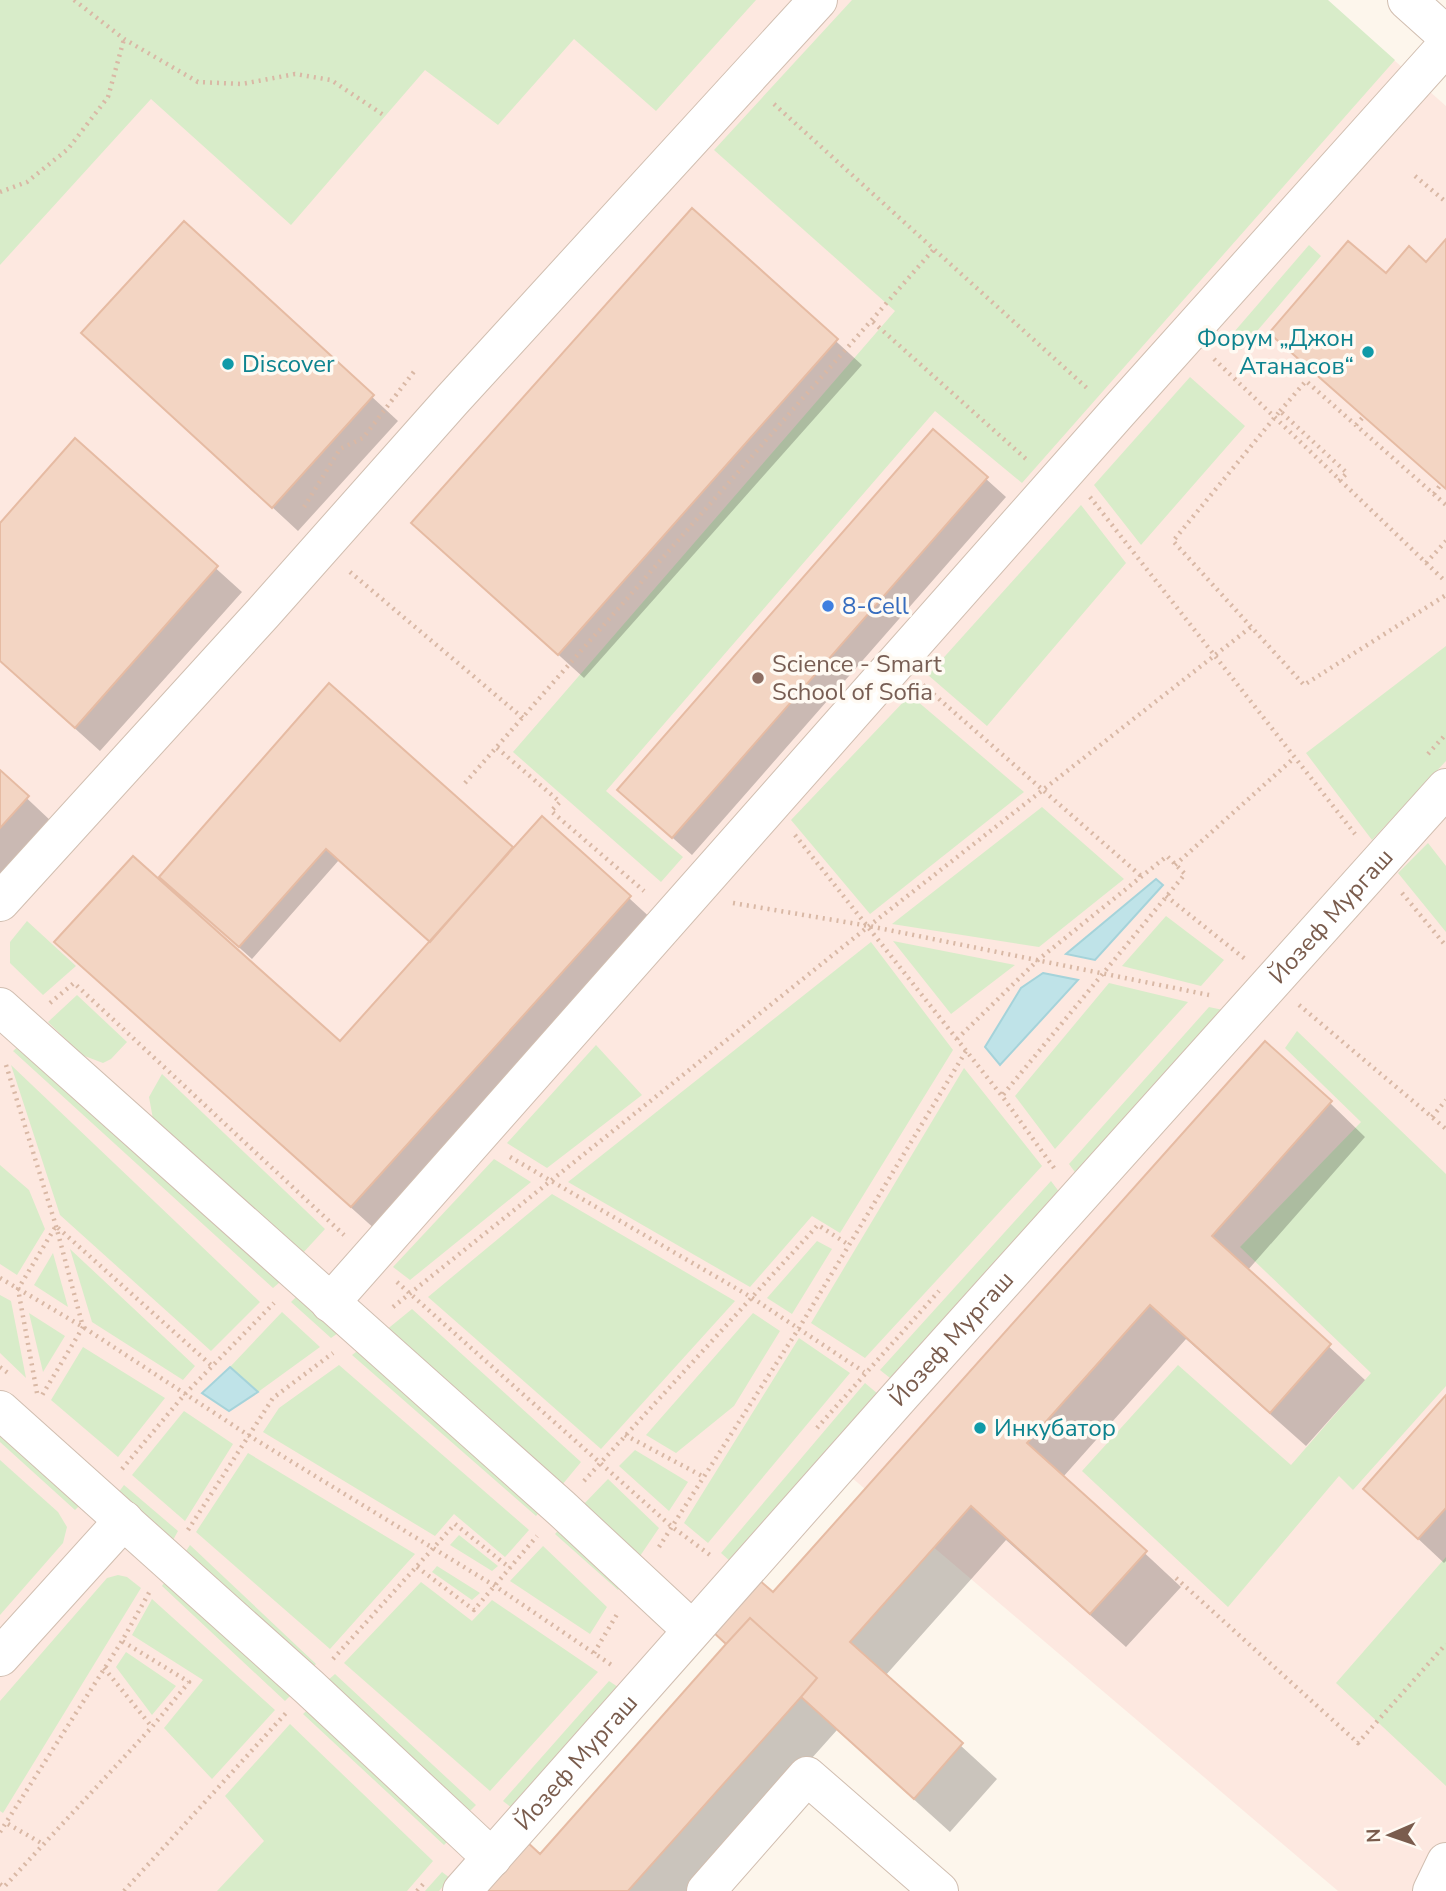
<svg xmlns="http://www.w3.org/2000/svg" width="1446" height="1891" viewBox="0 0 1446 1891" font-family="'Nunito Sans',sans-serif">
<rect width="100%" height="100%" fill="#fdf6ec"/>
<path fill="#fde8e0" d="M 0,0 L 1326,0 L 1446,106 L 1446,1862 L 1432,1891 L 1338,1891 L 838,1466 L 462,1891 L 0,1891 Z"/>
<path fill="#d8ecc9" d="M 0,0 L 756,0 L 656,111 L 574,39 L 498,125 L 425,70 L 291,225 L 151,99 L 0,265 Z
M 852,0 L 1328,0 L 1395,60 L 1022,483 L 935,411 L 606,791 L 683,857 L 661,882 L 513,752 L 895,311 L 714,150 Z
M 1309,245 L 1321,256 L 1241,350 L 1228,339 Z
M 1190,377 L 1245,426 L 1141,545 L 1094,485 Z
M 1081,505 L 1126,563 L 987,726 L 928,675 Z
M 1446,646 L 1446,761 L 1372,840 L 1306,753 Z
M 910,695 L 1024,792 L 870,914 L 791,820 Z
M 1042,807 L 1124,879 L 1039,947 L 892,924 Z
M 1428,843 L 1446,866 L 1446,932 L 1398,873 Z
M 1166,916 L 1224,960 L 1201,986 L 1122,966 Z
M 27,921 L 76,966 L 43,995 L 10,963 L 10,942 Z
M 893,941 L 1015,965 L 951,1014 Z
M 871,942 L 953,1050 L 840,1233 L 812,1216 L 750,1287 L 568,1182 Z
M 1109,983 L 1188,1002 L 1055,1149 L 1015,1096 Z
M 77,995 L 127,1042 L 111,1059 L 103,1063 L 82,1055 L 48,1022 Z
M 1209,1007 L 1223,1010 L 1077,1175 L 1069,1164 Z
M 1297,1031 L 1446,1174 L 1446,1386 L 1353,1490 L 1339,1476 L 1228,1607 L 1082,1471 L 1178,1365 L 1291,1465 L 1371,1373 L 1240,1247 L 1361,1122 L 1285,1048 Z
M 20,1045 L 280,1282 L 273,1288 L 13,1051 Z
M 596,1045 L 642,1095 L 547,1168 L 507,1143 Z
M 11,1065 L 260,1302 L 211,1351 L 60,1215 Z
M 964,1068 L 1042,1166 L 865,1358 L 811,1323 Z
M 162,1074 L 325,1229 L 302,1254 L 153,1119 L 149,1097 Z
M 494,1159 L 531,1182 L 410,1280 L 393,1267 Z
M 0,1165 L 29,1190 L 45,1229 L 17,1275 L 0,1264 Z
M 1051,1181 L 1060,1193 L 890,1378 L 880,1370 Z
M 552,1194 L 735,1301 L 601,1449 L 428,1297 Z
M 817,1241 L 832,1249 L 792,1314 L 767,1298 Z
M 70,1249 L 195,1366 L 183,1380 L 92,1322 Z
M 53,1253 L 68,1307 L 34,1285 Z
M 0,1295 L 11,1301 L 26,1378 L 0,1353 Z
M 298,1295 L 341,1331 L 331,1338 L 291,1302 Z
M 412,1309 L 581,1462 L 562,1485 L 385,1331 Z
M 282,1312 L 320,1347 L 258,1392 L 230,1367 Z
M 29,1313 L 65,1336 L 43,1372 Z
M 753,1313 L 780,1331 L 734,1406 L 676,1453 L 646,1435 Z
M 799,1338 L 850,1373 L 708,1543 L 684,1523 Z
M 83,1347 L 165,1398 L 118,1457 L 51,1400 Z
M 360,1349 L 542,1509 L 536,1516 L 352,1355 Z
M 339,1365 L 529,1530 L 505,1557 L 454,1514 L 435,1536 L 263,1432 L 279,1408 Z
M 865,1383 L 878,1394 L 731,1562 L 721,1553 Z
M 184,1411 L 233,1444 L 185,1521 L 132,1475 Z
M 0,1429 L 82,1503 L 75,1510 L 0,1442 Z
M 635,1450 L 688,1482 L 669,1511 L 619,1466 Z
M 248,1453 L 415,1554 L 330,1649 L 196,1532 Z
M 0,1460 L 58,1512 L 67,1527 L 63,1543 L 0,1615 Z
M 608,1479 L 659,1528 L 638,1559 L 581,1507 Z
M 124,1485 L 178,1531 L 172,1542 L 118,1493 Z
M 563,1525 L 623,1582 L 618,1590 L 555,1534 Z
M 459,1535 L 498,1566 L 492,1571 L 450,1545 Z
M 190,1545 L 316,1664 L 309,1671 L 184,1554 Z
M 543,1546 L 607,1607 L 590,1634 L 510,1581 Z
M 1446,1557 L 1446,1786 L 1336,1683 Z
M 437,1566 L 480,1593 L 472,1600 L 432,1572 Z
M 118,1575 L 127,1577 L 141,1588 L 3,1813 L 0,1811 L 0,1701 L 107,1578 Z
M 168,1577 L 293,1693 L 285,1701 L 162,1586 Z
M 421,1582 L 472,1621 L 492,1600 L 598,1672 L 490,1791 L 344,1663 Z
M 152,1599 L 275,1710 L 212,1779 L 164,1728 L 203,1680 L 132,1635 Z
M 126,1652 L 176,1686 L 152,1715 L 116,1667 Z
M 335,1674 L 476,1805 L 468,1813 L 327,1681 Z
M 609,1681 L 621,1689 L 512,1808 L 503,1801 Z
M 311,1707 L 452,1837 L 444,1845 L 303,1714 Z
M 290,1724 L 433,1861 L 407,1891 L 217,1891 L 264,1841 L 225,1796 Z
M 442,1872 L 450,1878 L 439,1891 L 425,1891 Z"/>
<path fill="#bfe3e8" stroke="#a5d3da" stroke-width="2" d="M 1156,879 L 1163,885 L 1095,960 L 1066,954 Z
M 1043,973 L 1078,980 L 1000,1065 L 985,1047 L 1021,988 Z
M 230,1367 L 258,1392 L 229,1411 L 202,1393 Z"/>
<path fill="#0003" d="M 692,210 L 862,365 L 584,678 L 414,523 Z
M 184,223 L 398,421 L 298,531 L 84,333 Z
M 933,431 L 1006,497 L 692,855 L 639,808 Z
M 75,441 L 242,592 L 100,751 L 0,661 L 0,525 Z
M 329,686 L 514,850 L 542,818 L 655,922 L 377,1231 L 57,942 L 341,1043 L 431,942 L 339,860 L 252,959 L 174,889 Z
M 0,773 L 52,822 L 0,881 Z
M 1330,1103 L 1365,1137 L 1247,1271 L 1365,1380 L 1306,1446 L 1186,1339 L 1063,1477 L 1181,1587 L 1126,1647 L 1006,1540 L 885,1676 L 997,1779 L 950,1832 L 837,1730 L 693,1891 L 486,1891 L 540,1856 L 773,1595 Z
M 1446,1398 L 1446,1561 L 1444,1563 L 1365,1489 Z"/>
<path fill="#f3d5c3" stroke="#e6bba3" stroke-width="2" d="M 692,208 L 838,339 L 558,655 L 411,523 Z
M 184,221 L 374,395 L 272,508 L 81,333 Z
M 1446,239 L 1446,489 L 1269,333 L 1348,241 L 1386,273 L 1409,246 L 1426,262 Z
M 933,429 L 988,477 L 672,838 L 617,790 Z
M 75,438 L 218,566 L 75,728 L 0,661 L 0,523 Z
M 329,683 L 513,847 L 430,942 L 326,849 L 239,947 L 159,877 Z
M 0,770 L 29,796 L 0,828 Z
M 542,816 L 631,896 L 351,1207 L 54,942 L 133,856 L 340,1041 Z
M 1265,1041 L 1332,1101 L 1212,1236 L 1331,1344 L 1270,1413 L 1150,1305 L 1027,1443 L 1147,1551 L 1090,1614 L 971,1506 L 850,1642 L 963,1743 L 914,1799 L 801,1697 L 628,1891 L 484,1891 L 525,1840 L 540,1854 L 726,1644 L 712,1631 L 758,1579 L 773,1592 Z
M 1265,1041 L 1332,1101 L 1212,1236 L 1331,1344 L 1270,1413 L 1150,1305 L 1027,1443 L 1147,1551 L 1090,1614 L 971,1506 L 850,1642 L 963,1743 L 914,1799 L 801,1697 L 817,1678 L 750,1618 L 726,1644 L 712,1631 L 758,1579 L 773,1592 Z
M 1446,1395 L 1446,1508 L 1418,1539 L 1363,1489 Z"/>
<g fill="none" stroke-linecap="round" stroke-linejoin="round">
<g stroke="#d1beb0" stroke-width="40">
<g id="minor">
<path d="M 1407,0 L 1446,35"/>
<path d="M 0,902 L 263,613 L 452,400 L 818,0"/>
<path d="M 0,1007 L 561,1508 L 692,1630"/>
<path d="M 330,1303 L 1116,414 L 1446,46"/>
<path d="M 0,1410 L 309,1687 L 492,1858"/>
<path d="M 0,1657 L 124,1520"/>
<path id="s1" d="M 462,1891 L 900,1396 L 1446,788"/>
<path d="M 706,1891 L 807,1776 L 939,1891"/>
<path d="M 1432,1891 L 1446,1862"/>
</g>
</g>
<path stroke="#d9b8a5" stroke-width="4.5" stroke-dasharray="2 5" stroke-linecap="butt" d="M 74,0 L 124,39 L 198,82 L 242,84 L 295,74 L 331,80 L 385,116
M 774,104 L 1089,390
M 1415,176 L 1446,202
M 0,192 L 27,182 L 68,149 L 108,97 L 124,39
M 873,322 L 1026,459
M 1214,359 L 1446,582
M 1280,411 L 1306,381 L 1446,505
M 1356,425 L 1364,416
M 1339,481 L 1347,473 L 1280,411 L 1173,541 L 1304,685 L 1446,595
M 1434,494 L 1441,484
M 1090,497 L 1355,834
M 304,507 L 340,449 L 363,438 L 416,369
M 1426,563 L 1446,541
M 350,572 L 523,718
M 923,685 L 1141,876
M 497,748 L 560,802 L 551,811 L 644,891
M 1428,754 L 1446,734
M 465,783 L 934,249
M 795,835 L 1002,1096 L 1054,1168
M 1175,865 L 1294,758
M 1402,893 L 1446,946
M 1166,896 L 1245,959
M 733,903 L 869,926 L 1209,995
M 50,1003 L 74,983 L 344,1235
M 1299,1005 L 1446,1129
M 957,1039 L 1039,959 L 1167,856 L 1185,874 L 1002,1096
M 6,1065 L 56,1226 L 83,1327 L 41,1397
M 1432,1117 L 1446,1100
M 510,1157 L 751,1297 L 864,1372
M 0,1278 L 83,1327 L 248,1435 L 495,1586 L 613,1666
M 397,1282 L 671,1526 L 710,1555
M 393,1307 L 869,926 L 1251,627
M 0,1367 L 8,1373
M 37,1393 L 18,1289 L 56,1226 L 212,1366
M 817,1428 L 939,1291
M 625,1435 L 704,1477
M 122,1469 L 184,1395 L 274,1303
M 584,1481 L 818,1225 L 849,1245
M 188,1530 L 273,1398 L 333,1353
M 659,1547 L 799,1328 L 966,1051
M 417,1567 L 474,1610 L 537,1536
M 1176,1578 L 1358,1743 L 1446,1644
M 594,1653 L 619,1611
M 333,1659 L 455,1524 L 510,1568
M 104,1668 L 152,1727
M 8,1824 L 43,1844
M 0,1832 L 122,1641 L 150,1591
M 0,1884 L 4,1887 L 152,1727 L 189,1682 L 122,1641
M 124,1891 L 286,1713
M 417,1891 L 426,1881"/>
<use href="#minor" stroke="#fff" stroke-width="38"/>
</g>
<g fill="#0f9aa8" stroke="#fffaf3" stroke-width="2.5">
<circle cx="1368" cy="352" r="7"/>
<circle cx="228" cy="364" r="7"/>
<circle cx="980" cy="1428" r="7"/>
</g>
<circle fill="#3f7fe0" stroke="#fffaf3" stroke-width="2.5" cx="828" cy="606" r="7"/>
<circle fill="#8d6e63" stroke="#fffaf3" stroke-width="2.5" cx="758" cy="678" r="7"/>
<g text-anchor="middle" stroke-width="7" stroke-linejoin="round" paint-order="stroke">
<g font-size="24" fill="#0d838f" stroke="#fffaf3" text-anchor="start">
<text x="1354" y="346" text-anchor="end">Форум „Джон<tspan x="1354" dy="28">Атанасов“</tspan></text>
<text x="242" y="372">Discover</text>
<text x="994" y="1436">Инкубатор</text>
</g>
<g font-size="24" fill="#366cbe" stroke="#fffaf3" text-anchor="start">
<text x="842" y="614">8-Cell</text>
</g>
<g font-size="24" fill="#785e54" stroke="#fffaf3" text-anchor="start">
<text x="772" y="672">Science - Smart<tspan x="772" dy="28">School of Sofia</tspan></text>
</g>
<g font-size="24" fill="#7a5c4d" stroke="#fffaf3">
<text dy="8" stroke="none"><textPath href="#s1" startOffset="1306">Йозеф Мургаш</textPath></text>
<text dy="8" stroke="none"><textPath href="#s1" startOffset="738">Йозеф Мургаш</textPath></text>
<text dy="8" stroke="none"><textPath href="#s1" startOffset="172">Йозеф Мургаш</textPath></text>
</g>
</g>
<g transform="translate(1390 1835) rotate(268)" stroke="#fffaf3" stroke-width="5" paint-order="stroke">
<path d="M0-5L12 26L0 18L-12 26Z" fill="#7a5c4d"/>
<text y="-10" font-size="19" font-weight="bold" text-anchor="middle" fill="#7a5c4d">N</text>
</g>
</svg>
